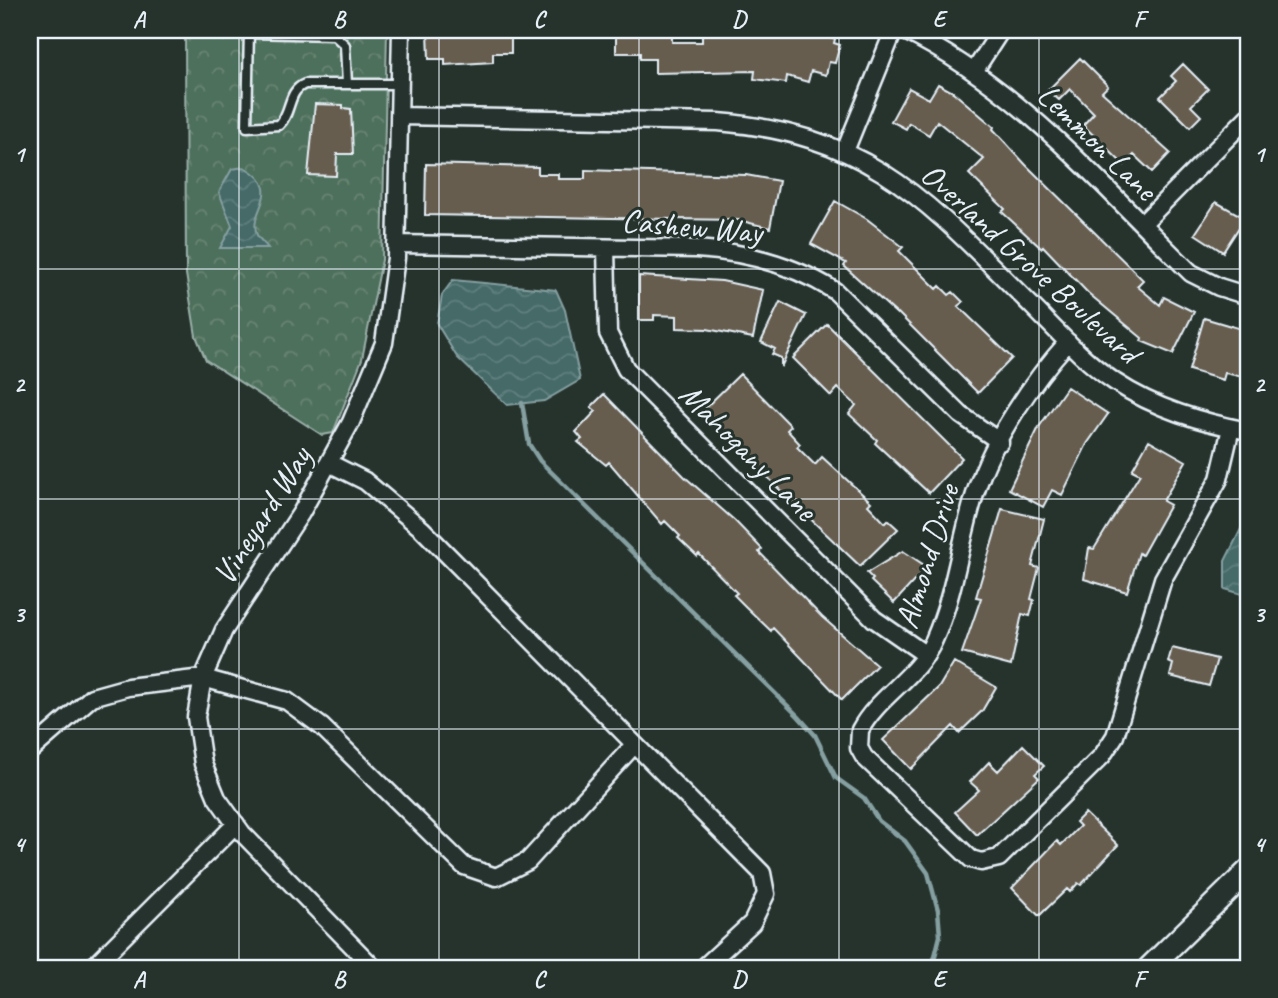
<svg xmlns="http://www.w3.org/2000/svg" width="1278" height="998" viewBox="0 0 1278 998" font-family="Caveat,sans-serif">
<defs>
<pattern id="park-crowns" width="20" height="18" patternUnits="userSpaceOnUse" patternTransform="scale(1.75)"><rect width="20" height="18" fill="#4e705b"/><path d="M2 6a3 3 0 1 1 6 0M12 15a3 3 0 1 1 6 0" fill="none" stroke="#688573"/></pattern>
<pattern id="water-waves" width="16" height="10" patternUnits="userSpaceOnUse" patternTransform="scale(1.75)"><rect width="16" height="10" fill="#456a68"/><path d="M0 5q4-4 8 0t8 0" fill="none" stroke="#60807e"/></pattern>
</defs>
<rect width="100%" height="100%" fill="#26332d"/>
<filter id="ink" filterUnits="userSpaceOnUse"><feTurbulence type="fractalNoise" baseFrequency=".0143" numOctaves="2"/><feDisplacementMap in="SourceGraphic" scale="14" xChannelSelector="R" yChannelSelector="G"/><feConvolveMatrix kernelMatrix="1 2 1 2 8 2 1 2 1" color-interpolation-filters="sRGB"/></filter>
<g filter="url(#ink)">
<path fill="url(#park-crowns)" stroke="#9bb0aa" stroke-width="2" d="M 185,30 L 387,30 L 382,260 L 362,359 L 333,433 L 322,435 L 206,360 L 196,336 L 186,274 Z"/>
<path fill="url(#water-waves)" stroke="#86a0a2" stroke-width="2" d="M 244,167 C 287,191 247,210 257,235 C 259,239 265,244 268,248 L 220,248 L 232,226 L 219,192 L 232,169 Z
M 453,280 L 556,290 L 565,310 L 580,380 L 544,401 L 507,405 L 457,357 L 437,324 L 442,295 Z
M 1248,515 L 1248,596 L 1225,589 L 1225,561 Z"/>
<g fill="none" stroke-linecap="round" stroke-linejoin="round">
<path stroke="#86a0a2" stroke-width="4.5" d="M 522,403 L 529,444 L 540,461 L 798,716 L 815,735 L 836,778 L 864,798 L 879,821 L 905,841 L 928,873 L 938,910 L 940,936 L 932,968"/>
</g>
<path fill="#665d4f" stroke="#e8f1f8" stroke-width="2" d="M 428,30 L 511,30 L 511,53 L 493,53 L 493,62 L 445,65 L 445,59 L 429,59 Z
M 616,30 L 672,30 L 672,42 L 702,42 L 702,30 L 783,30 L 835,39 L 834,43 L 840,45 L 835,63 L 829,62 L 826,75 L 811,71 L 808,82 L 787,76 L 786,83 L 754,79 L 755,71 L 655,73 L 655,59 L 640,59 L 640,53 L 616,53 Z
M 1080,58 L 1108,86 L 1102,92 L 1170,153 L 1152,172 L 1134,155 L 1124,165 L 1083,125 L 1094,113 L 1070,89 L 1059,100 L 1048,90 Z
M 1183,64 L 1208,89 L 1191,106 L 1201,116 L 1190,127 L 1160,97 L 1176,81 L 1171,76 Z
M 938,84 L 953,92 L 994,127 L 993,129 L 1026,165 L 1143,280 L 1137,286 L 1160,305 L 1164,297 L 1194,312 L 1173,354 L 1141,341 L 1142,338 L 1088,293 L 1043,246 L 1041,248 L 1002,212 L 1005,209 L 969,174 L 984,159 L 937,121 L 929,135 L 909,123 L 906,129 L 891,121 L 909,88 L 929,99 Z
M 315,104 L 343,105 L 343,108 L 351,109 L 353,154 L 337,154 L 336,176 L 308,175 Z
M 426,164 L 538,167 L 538,174 L 558,174 L 558,179 L 585,179 L 585,170 L 746,175 L 779,181 L 770,228 L 738,220 L 425,215 Z
M 835,201 L 867,219 L 903,247 L 899,251 L 937,289 L 940,286 L 949,295 L 953,292 L 963,302 L 958,306 L 1012,358 L 978,393 L 898,313 L 897,314 L 844,266 L 846,263 L 811,244 Z
M 1216,202 L 1245,218 L 1223,252 L 1195,234 Z
M 639,276 L 722,281 L 763,290 L 753,338 L 707,329 L 677,328 L 677,316 L 654,315 L 654,320 L 639,320 Z
M 780,302 L 806,315 L 781,367 L 781,358 L 772,354 L 775,349 L 761,342 Z
M 1204,318 L 1248,331 L 1248,378 L 1225,373 L 1223,380 L 1189,370 Z
M 827,324 L 962,458 L 929,493 L 875,443 L 877,440 L 849,414 L 856,405 L 838,388 L 831,396 L 793,358 Z
M 740,374 L 791,426 L 787,430 L 800,444 L 797,447 L 815,465 L 822,457 L 871,502 L 868,505 L 885,523 L 888,520 L 898,529 L 860,566 L 780,490 L 703,410 Z
M 1067,387 L 1108,414 L 1087,444 L 1062,495 L 1052,490 L 1043,507 L 1009,489 L 1039,427 Z
M 604,394 L 685,477 L 734,520 L 762,549 L 759,552 L 822,617 L 877,665 L 842,700 L 773,628 L 771,631 L 745,606 L 734,595 L 737,593 L 699,554 L 697,556 L 678,538 L 680,536 L 665,521 L 662,524 L 609,462 L 606,465 L 578,442 L 582,439 L 576,432 L 596,411 L 591,407 Z
M 1149,440 L 1186,461 L 1163,501 L 1170,505 L 1142,555 L 1139,553 L 1127,592 L 1084,579 L 1089,548 L 1094,549 L 1140,474 L 1132,470 Z
M 1002,509 L 1044,519 L 1032,566 L 1039,568 L 1031,599 L 1034,600 L 1030,616 L 1022,614 L 1011,666 L 962,653 L 981,598 L 976,597 Z
M 903,551 L 927,567 L 894,603 L 871,581 L 873,579 L 867,573 Z
M 1172,648 L 1217,659 L 1209,686 L 1170,676 L 1173,664 L 1168,662 Z
M 954,662 L 996,687 L 982,711 L 959,733 L 953,726 L 911,769 L 883,740 L 939,687 Z
M 1023,745 L 1044,766 L 1035,774 L 1039,778 L 977,835 L 955,812 L 979,790 L 970,782 L 989,762 L 998,771 Z
M 1085,813 L 1118,845 L 1081,885 L 1078,883 L 1070,892 L 1067,889 L 1039,916 L 1012,888 L 1057,841 L 1061,845 L 1080,826 L 1076,822 Z"/>
<g fill="none" stroke-linecap="round" stroke-linejoin="round">
<g stroke="#e8f1f8" stroke-width="13">
<path id="lane" d="M 249,30 L 247,127 L 279,125 C 292,113 287,91 305,84 L 400,84
M 249,33 L 334,35 L 345,45 L 347,84"/>
</g>
<g stroke="#e8f1f8" stroke-width="21">
<path id="street" d="M 903,30 C 1017,85 1101,185 1191,273 L 1219,287 L 1248,296
M 975,70 L 1001,30
M 399,116 L 718,122 C 874,135 929,204 1033,307 C 1059,333 1084,361 1115,382 C 1156,409 1201,422 1248,431
M 845,151 L 894,30
M 1142,224 L 1248,117
M 396,244 L 696,249 C 747,252 792,264 835,291 L 961,415 L 1000,442
M 606,248 L 608,333 L 626,369 L 874,619 L 926,655
M 1068,342 C 1033,380 992,441 976,491 C 960,540 955,594 934,640 C 918,677 878,696 860,730 L 859,748 L 864,757 L 971,859 L 981,862 L 999,858 L 1102,756 L 1115,736 L 1163,579 L 1219,479 L 1231,428
M 329,463 L 365,481 L 422,529 L 762,873 L 766,894 L 752,923 L 703,968
M 30,751 L 92,697 L 128,687 L 203,678 L 287,701 L 322,727 L 464,866 L 496,877 L 528,861 L 633,746
M 92,968 L 236,824
M 374,968 L 242,833 L 217,798 L 203,764 L 196,717 L 203,678 L 224,630 L 301,513 L 351,422 L 384,343 L 396,258 L 401,30"/>
</g>
<g stroke="#e8f1f8" stroke-width="26">
<path id="secondary" d="M 1149,968 L 1248,871"/>
</g>
<use href="#lane" stroke="#26332d" stroke-width="8"/>
<use href="#street" stroke="#26332d" stroke-width="16"/>
<use href="#secondary" stroke="#26332d" stroke-width="21"/>
</g>
</g>
<path fill="none" stroke="#e8f1f8" stroke-width="2" stroke-opacity="0.55" d="M 239,30 L 239,968M 439,30 L 439,968M 639,30 L 639,968M 839,30 L 839,968M 1039,30 L 1039,968M 30,269 L 1248,269M 30,499 L 1248,499M 30,729 L 1248,729"/>
<g text-anchor="middle" stroke-width="6" stroke-linejoin="round" paint-order="stroke">
<g font-size="33" fill="#e8f1f8" stroke="#26332d">
<text transform="translate(1098 141) rotate(44)" y="12">Lemmon Lane</text>
<text transform="translate(692 225) rotate(5)" y="12">Cashew Way</text>
<text transform="translate(1031 262) rotate(42)" y="12">Overland Grove Boulevard</text>
<text transform="translate(749 451) rotate(45)" y="12">Mahogany Lane</text>
<text transform="translate(261 515) rotate(-58)" y="12">Vineyard Way</text>
<text transform="translate(926 556) rotate(-73)" y="12">Almond Drive</text>
</g>
</g>
<rect width="1278" height="998" fill="none" stroke="#26332d" stroke-width="77"/>
<rect x="38" y="38" width="1202" height="922" fill="none" stroke="#e8f1f8" stroke-width="2.5"/>
<g font-size="23" text-anchor="middle" font-weight="bold" fill="#e8f1f8">
<text x="139" y="27">A</text>
<text x="339" y="27">B</text>
<text x="539" y="27">C</text>
<text x="739" y="27">D</text>
<text x="939" y="27">E</text>
<text x="1139" y="27">F</text>
<text x="19" y="162">1</text>
<text x="1259" y="162">1</text>
<text x="19" y="392">2</text>
<text x="1259" y="392">2</text>
<text x="19" y="622">3</text>
<text x="1259" y="622">3</text>
<text x="19" y="852">4</text>
<text x="1259" y="852">4</text>
<text x="139" y="987">A</text>
<text x="339" y="987">B</text>
<text x="539" y="987">C</text>
<text x="739" y="987">D</text>
<text x="939" y="987">E</text>
<text x="1139" y="987">F</text>
</g>
</svg>
